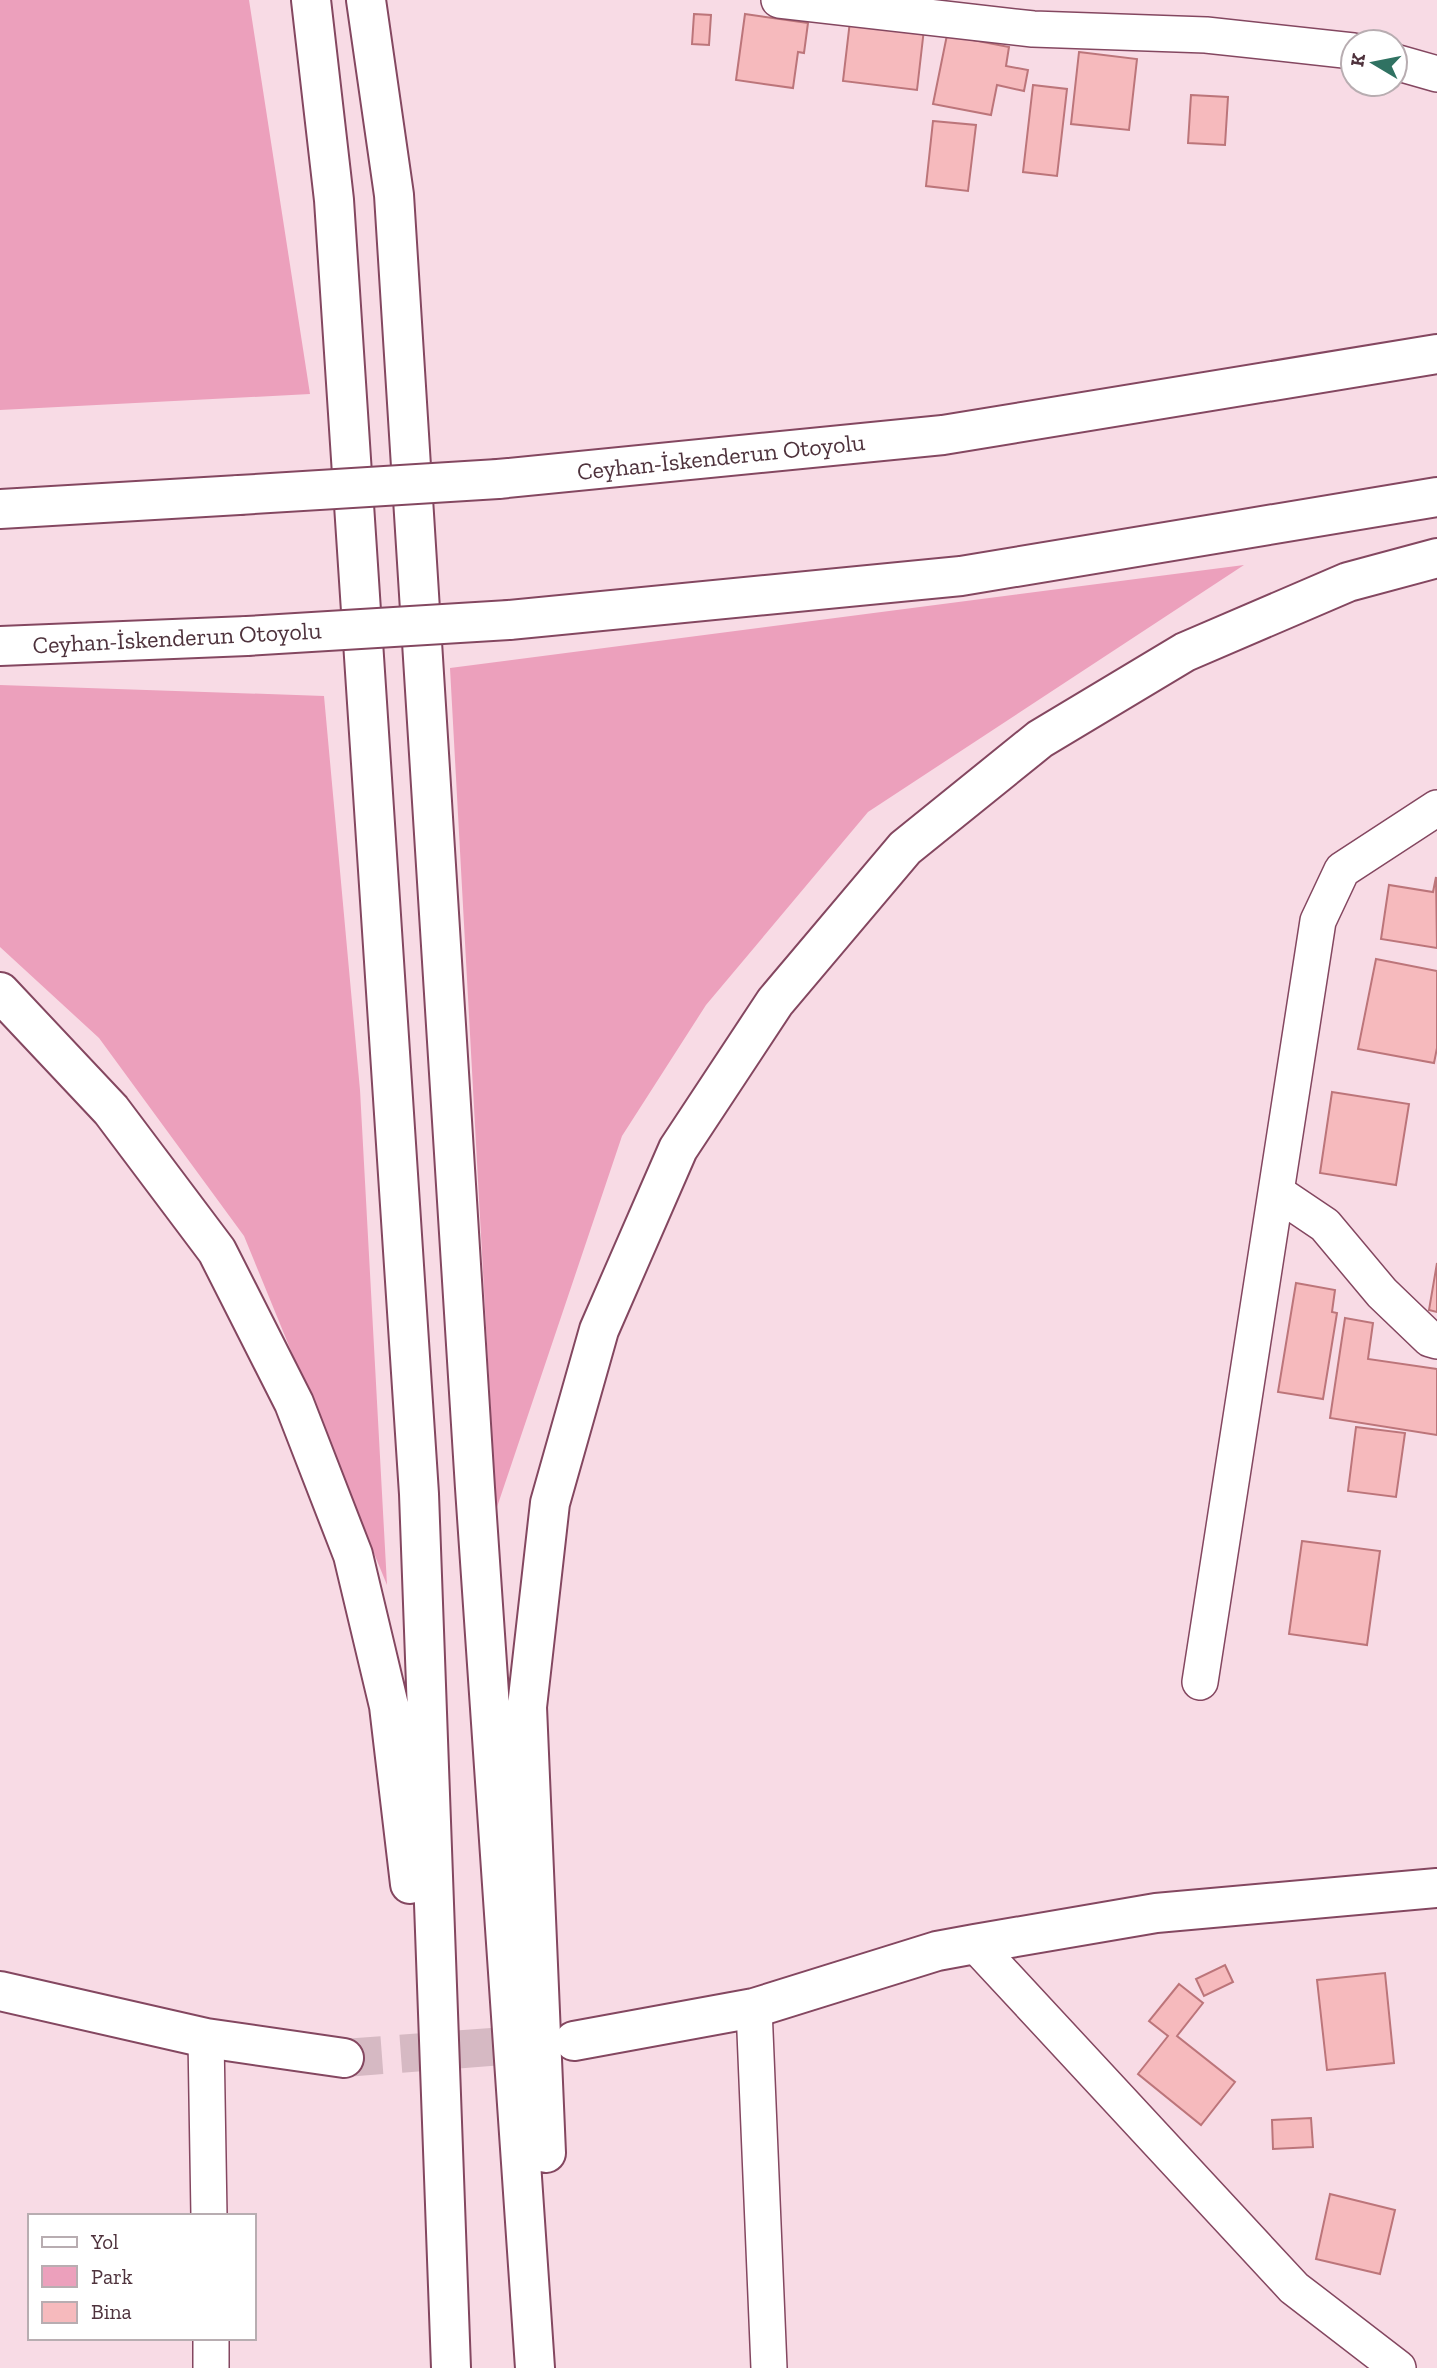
<svg xmlns="http://www.w3.org/2000/svg" width="1437" height="2368" viewBox="0 0 1437 2368" font-family="'Zilla Slab',serif">
<rect width="100%" height="100%" fill="#f8dbe5"/>
<path fill="#eca0bc" d="M 0,0 L 249,0 L 310,394 L 0,410 Z
M 1244,565 L 868,812 L 706,1005 L 622,1136 L 496,1510 L 450,668 Z
M 0,685 L 324,696 L 360,1090 L 387,1585 L 244,1236 L 99,1038 L 0,947 Z"/>
<path fill="#f6babd" stroke="#bc757a" stroke-width="2" d="M 694,14 L 711,15 L 709,45 L 692,44 Z
M 745,14 L 808,23 L 804,53 L 798,52 L 793,88 L 736,80 Z
M 850,21 L 924,29 L 917,90 L 843,81 Z
M 947,35 L 1009,47 L 1006,66 L 1028,70 L 1024,91 L 997,85 L 991,115 L 933,104 Z
M 1079,52 L 1137,59 L 1129,130 L 1071,124 Z
M 1033,85 L 1067,89 L 1057,176 L 1023,172 Z
M 1191,95 L 1228,97 L 1225,145 L 1188,143 Z
M 933,121 L 976,125 L 968,191 L 926,186 Z
M 1436,877 L 1437,948 L 1381,939 L 1389,885 L 1433,892 Z
M 1376,959 L 1437,971 L 1437,1048 L 1434,1063 L 1358,1049 Z
M 1332,1092 L 1409,1104 L 1396,1185 L 1320,1173 Z
M 1437,1263 L 1437,1312 L 1429,1310 Z
M 1296,1283 L 1335,1290 L 1332,1312 L 1337,1313 L 1323,1399 L 1278,1392 Z
M 1345,1318 L 1373,1323 L 1368,1359 L 1437,1369 L 1437,1435 L 1330,1418 Z
M 1356,1427 L 1405,1433 L 1396,1497 L 1348,1491 Z
M 1302,1541 L 1380,1551 L 1367,1645 L 1289,1634 Z
M 1225,1965 L 1233,1982 L 1204,1996 L 1196,1979 Z
M 1385,1973 L 1394,2063 L 1327,2070 L 1317,1980 Z
M 1179,1984 L 1203,2003 L 1177,2036 L 1235,2082 L 1201,2125 L 1138,2074 L 1168,2036 L 1149,2021 Z
M 1311,2118 L 1313,2147 L 1273,2149 L 1272,2120 Z
M 1330,2194 L 1395,2210 L 1380,2274 L 1316,2259 Z"/>
<g fill="none" stroke-linecap="round" stroke-linejoin="round">
<path stroke="#d6b9c3" stroke-width="38" stroke-dasharray="38 19" stroke-linecap="butt" d="M 344,2058 L 544,2043"/>
<g stroke="#844760" stroke-width="38">
<path id="street" d="M 779,0 L 1033,29 L 1206,35 L 1353,51
M 1395,62 L 1437,74
M 1276,1192 L 1325,1225 L 1382,1293 L 1430,1339 L 1437,1341
M 1200,1682 L 1318,921 L 1342,870 L 1437,808
M 975,1944 L 1294,2288 L 1398,2368
M 754,2008 L 769,2368
M 206,2038 L 209,2216
M 211,2338 L 211,2368"/>
</g>
<g stroke="#844760" stroke-width="42">
<path id="secondary" d="M 0,1991 L 206,2038 L 344,2058
M 574,2041 L 754,2008 L 937,1951 L 975,1944 L 1156,1913 L 1437,1888"/>
</g>
<g stroke="#844760" stroke-width="42">
<path id="highway" d="M 311,0 L 334,200 L 419,1494 L 451,2368
M 366,0 L 394,195 L 475,1488 L 535,2368
M 498,479 L 943,435 L 1437,354
M 0,509 L 239,495
M 509,620 L 961,576 L 1437,497
M 0,646 L 247,636
M 0,992 L 111,1110 L 217,1251 L 294,1403 L 353,1555 L 389,1706 L 410,1884
M 546,2153 L 527,1707 L 550,1503 L 599,1330 L 678,1149 L 775,1002 L 905,848 L 1040,739 L 1185,652 L 1348,582 L 1437,558"/>
</g>
<use href="#street" stroke="#fff" stroke-width="35"/>
<use href="#secondary" stroke="#fff" stroke-width="38"/>
<use href="#highway" stroke="#fff" stroke-width="38"/>
<g stroke="#844760" stroke-width="42" stroke-linecap="butt">
<path id="highway-bridge" d="M 239,495 L 498,479
M 247,636 L 509,620"/>
</g>
<use href="#highway-bridge" stroke="#fff" stroke-width="38"/>
</g>
<g text-anchor="middle" stroke-width="7" stroke-linejoin="round" paint-order="stroke">
<g font-size="24" fill="#4e323c" stroke="#fff">
<text transform="translate(721 457) rotate(-6)" y="8">Ceyhan-İskenderun Otoyolu</text>
<text transform="translate(177 638) rotate(-3)" y="8">Ceyhan-İskenderun Otoyolu</text>
</g>
</g>
<rect x="28" y="2214" width="228" height="126" fill="#ffffff" stroke="#b8adb1" stroke-width="2"/>
<rect x="42" y="2237" width="35" height="10" fill="#ffffff" stroke="#b8adb1" stroke-width="2"/>
<text x="91" y="2249" font-size="21" fill="#4e323c">Yol</text>
<rect x="42" y="2266" width="35" height="21" fill="#eca0bc" stroke="#b8adb1" stroke-width="2"/>
<text x="91" y="2284" font-size="21" fill="#4e323c">Park</text>
<rect x="42" y="2302" width="35" height="21" fill="#f6babd" stroke="#b8adb1" stroke-width="2"/>
<text x="91" y="2319" font-size="21" fill="#4e323c">Bina</text>
<g transform="translate(1374 63) rotate(280)"><circle r="33" fill="#ffffff" stroke="#b8adb1" stroke-width="2"/>
<path d="M0-5L12 26L0 18L-12 26Z" fill="#307262"/>
<text y="-10" font-size="19" font-weight="bold" text-anchor="middle" fill="#4e323c">K</text>
</g>
</svg>
